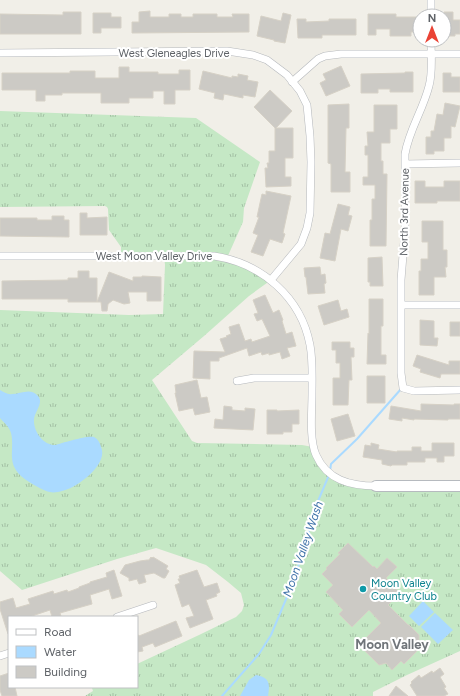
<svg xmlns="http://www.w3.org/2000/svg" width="460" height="696" viewBox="0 0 460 696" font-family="Figtree,sans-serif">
<defs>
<pattern id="grass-tufts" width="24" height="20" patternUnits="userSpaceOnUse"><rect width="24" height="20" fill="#c5e8c5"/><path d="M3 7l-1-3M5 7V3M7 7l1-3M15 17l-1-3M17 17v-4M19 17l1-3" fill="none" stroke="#a3c0a4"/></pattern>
</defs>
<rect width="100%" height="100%" fill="#f1efe8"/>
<path fill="url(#grass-tufts)" d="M 0,111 L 196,118 L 260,162 L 244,208 L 243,222 L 227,258 L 271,280 L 249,296 L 204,336 L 152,380 L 192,441 L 197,443 L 302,445 L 313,447 L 325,470 L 354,484 L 460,486 L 460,651 L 407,675 L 373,692 L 373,696 L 85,696 L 93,691 L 92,688 L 94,687 L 137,687 L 137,664 L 199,635 L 236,617 L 242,611 L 244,605 L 241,593 L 228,582 L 206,565 L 156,548 L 117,559 L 22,590 L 0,571 L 0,310 L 129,315 L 163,314 L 165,265 L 164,256 L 121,256 L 121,247 L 109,230 L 108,209 L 107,207 L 105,206 L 0,207 Z"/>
<path fill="#aadaff" d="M 0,390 C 4,392 8,395 12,394 C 20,394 31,387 38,396 C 44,403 35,411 34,419 C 33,431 43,445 55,445 C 62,443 88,435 94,437 C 98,439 100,443 101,447 C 109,464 77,488 62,491 C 59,492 53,493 50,492 C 45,492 25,480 21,476 C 6,462 15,449 11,433 C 9,426 4,423 0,418 Z
M 423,601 L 434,612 L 419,626 L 409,616 Z
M 435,613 L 453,630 L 438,644 L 421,627 Z
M 256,675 C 270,678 270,683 268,696 L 240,696 L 249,680 Z"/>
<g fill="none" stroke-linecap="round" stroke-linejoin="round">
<path stroke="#aadaff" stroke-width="2" d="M 330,471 L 331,464 L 357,439 L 401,389
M 222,696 L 259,654 L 271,635 L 292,585 L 307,540 L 313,513 L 329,475"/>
</g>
<path fill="#cccac5" stroke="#d6d1c6" d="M 150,11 L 150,17 L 169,17 L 169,14 L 181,14 L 181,17 L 193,17 L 193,14 L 217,14 L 217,17 L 233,17 L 232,14 L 249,14 L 249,32 L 132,33 L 132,22 L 139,22 L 139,12 Z
M 63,12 L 81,12 L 81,34 L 0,34 L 0,14 L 63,15 Z
M 444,12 L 453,12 L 453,20 L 460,20 L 460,34 L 455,34 L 455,36 L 444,36 Z
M 93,13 L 111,13 L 111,17 L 121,17 L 121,28 L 101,28 L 101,33 L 93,33 Z
M 283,13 L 291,15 L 285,43 L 274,41 L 274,40 L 257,36 L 261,16 L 281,21 Z
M 368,14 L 396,14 L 396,17 L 417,17 L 417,32 L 411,32 L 411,36 L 390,36 L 390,29 L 376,29 L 376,35 L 368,35 Z
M 297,19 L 306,19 L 306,22 L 329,21 L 329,19 L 356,19 L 356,35 L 322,35 L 322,38 L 298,38 Z
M 341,66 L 350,86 L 326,96 L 320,83 L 326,80 L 323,74 Z
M 119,67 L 129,67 L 129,72 L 158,72 L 158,74 L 179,74 L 179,70 L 190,70 L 190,90 L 175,90 L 175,104 L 164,104 L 164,91 L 153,91 L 153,98 L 129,98 L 129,103 L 101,103 L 101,93 L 62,93 L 62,95 L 45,95 L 45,101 L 36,101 L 36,90 L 2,90 L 2,73 L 70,73 L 70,71 L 95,71 L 95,78 L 119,78 Z
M 203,71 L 232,78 L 232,76 L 238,77 L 238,74 L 248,76 L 247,80 L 258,82 L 255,97 L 243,95 L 243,98 L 224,94 L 223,100 L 214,98 L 215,93 L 199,89 Z
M 405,72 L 413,72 L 413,92 L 390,92 L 390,89 L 378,89 L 378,93 L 361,93 L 361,74 L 405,73 Z
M 443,73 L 451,73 L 451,77 L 460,77 L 460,92 L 443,92 Z
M 270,90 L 292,111 L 276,128 L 293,128 L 293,158 L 285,158 L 285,177 L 291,177 L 291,186 L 266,187 L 265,168 L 268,168 L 267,163 L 269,163 L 269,151 L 275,151 L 275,128 L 254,107 Z
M 445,103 L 460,106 L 455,127 L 451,126 L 451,138 L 444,138 L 444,151 L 434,151 L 434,154 L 426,154 L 426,137 L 431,137 L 431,131 L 434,131 L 437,114 L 443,115 Z
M 349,104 L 349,128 L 346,128 L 345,172 L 350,172 L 350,192 L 331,192 L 331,164 L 328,163 L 328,105 Z
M 374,105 L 397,105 L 397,129 L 390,129 L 390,143 L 381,143 L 381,161 L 383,161 L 383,174 L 387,174 L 386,246 L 370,246 L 370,220 L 372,220 L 372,199 L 375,199 L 375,185 L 363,185 L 363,177 L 368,177 L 368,155 L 365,155 L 365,146 L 368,146 L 367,132 L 374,132 Z
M 415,181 L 425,181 L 425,187 L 444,187 L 444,181 L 460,181 L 460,201 L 437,201 L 437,203 L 415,203 Z
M 266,191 L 291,196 L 283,233 L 285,234 L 282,243 L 270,239 L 263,256 L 251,252 L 258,235 L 253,233 L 259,217 L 257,217 L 260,203 L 262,194 L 266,195 Z
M 338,204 L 350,207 L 348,215 L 352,216 L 348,231 L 341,229 L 335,261 L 320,258 L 325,233 L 330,234 Z
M 80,213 L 87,213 L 87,218 L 107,217 L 107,235 L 80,235 Z
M 52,216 L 64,216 L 64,220 L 69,220 L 69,237 L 0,236 L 0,218 L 37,218 L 37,220 L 52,220 Z
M 422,221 L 443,221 L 443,250 L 447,250 L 447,267 L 445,267 L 446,277 L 434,277 L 434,295 L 419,295 L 419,271 L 421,271 L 421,259 L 428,259 L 428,242 L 422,242 Z
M 382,257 L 383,286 L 370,286 L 370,282 L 368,282 L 368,258 Z
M 320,267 L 321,275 L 325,274 L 326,283 L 324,284 L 325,293 L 308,294 L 306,277 L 305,277 L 304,268 Z
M 78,271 L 89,271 L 89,278 L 97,278 L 97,302 L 68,302 L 68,299 L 2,299 L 2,281 L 68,280 L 68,278 L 78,278 Z
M 109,272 L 133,281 L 133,277 L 142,277 L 142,276 L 161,277 L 161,301 L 147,301 L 147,292 L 128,292 L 130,303 L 124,304 L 113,300 L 108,304 L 107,311 L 102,311 L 101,302 L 97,302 Z
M 265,295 L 273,313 L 279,310 L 283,320 L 282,321 L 286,334 L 292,332 L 296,346 L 287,348 L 290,356 L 282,359 L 280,352 L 269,355 L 269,353 L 262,355 L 261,352 L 249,356 L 247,348 L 219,358 L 219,361 L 210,361 L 210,379 L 193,378 L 194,351 L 225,352 L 220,339 L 227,337 L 226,336 L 231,334 L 229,327 L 239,324 L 245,341 L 251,339 L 252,342 L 270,336 L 262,319 L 257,321 L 254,314 L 258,313 L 253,300 Z
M 369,299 L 383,299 L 383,326 L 381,326 L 381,355 L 386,355 L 386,364 L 367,364 L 368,333 L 369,334 Z
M 338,300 L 341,311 L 347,309 L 349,317 L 324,325 L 318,306 Z
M 420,320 L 434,321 L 434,338 L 438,338 L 437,346 L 420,345 Z
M 450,322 L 460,322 L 460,336 L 450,336 Z
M 332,342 L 350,342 L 350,348 L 354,348 L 354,357 L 351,357 L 352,380 L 349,380 L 348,405 L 333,405 L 333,378 L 340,378 L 340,363 L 336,363 L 336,350 L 332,350 Z
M 417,355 L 449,365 L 449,361 L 460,361 L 460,374 L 441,374 L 440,378 L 420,372 L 421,369 L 413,366 Z
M 367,376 L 385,376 L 385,403 L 367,403 Z
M 197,380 L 201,398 L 207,397 L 210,412 L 195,415 L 193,408 L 179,411 L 175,393 L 176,393 L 175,385 Z
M 421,404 L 454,405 L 454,404 L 460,404 L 460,419 L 448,419 L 448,420 L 414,419 L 414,420 L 402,418 L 402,421 L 389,419 L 391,406 L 421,411 Z
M 224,406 L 232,407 L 232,410 L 245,411 L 245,408 L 255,409 L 253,430 L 214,428 L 215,419 L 223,420 Z
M 267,410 L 277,410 L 277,411 L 299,410 L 299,424 L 292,424 L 292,432 L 283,432 L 283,434 L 267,434 Z
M 348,414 L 355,436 L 337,441 L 331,419 Z
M 371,443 L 379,445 L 378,449 L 397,452 L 397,451 L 412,451 L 412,447 L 421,447 L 421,451 L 432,451 L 432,443 L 454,443 L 454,456 L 444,456 L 444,462 L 437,462 L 437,458 L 425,458 L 425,462 L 407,462 L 407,465 L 392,465 L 391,466 L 382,464 L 382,460 L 363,457 L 365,445 L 371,446 Z
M 348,543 L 373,567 L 374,566 L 377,569 L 387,558 L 397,567 L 386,578 L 400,593 L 388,605 L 408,625 L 409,625 L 419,635 L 419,643 L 417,645 L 420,648 L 404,664 L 401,661 L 392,670 L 386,663 L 379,665 L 363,649 L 364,642 L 363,641 L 381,623 L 369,610 L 352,627 L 339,614 L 343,610 L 326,592 L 333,585 L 322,574 L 327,569 L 326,568 L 340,554 L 338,553 Z
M 151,557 L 152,558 L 153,557 L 168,566 L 166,569 L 169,571 L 165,578 L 163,578 L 154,573 L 144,575 L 146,582 L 139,584 L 137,579 L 129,581 L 129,578 L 120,573 L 125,565 L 140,561 L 147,560 L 149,560 Z
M 114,570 L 122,596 L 112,599 L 109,589 L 90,595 L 92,604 L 60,613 L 61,616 L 57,617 L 52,617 L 50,610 L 29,617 L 9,617 L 9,634 L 8,634 L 0,609 L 0,602 L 13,598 L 16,608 L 30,604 L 28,599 L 53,591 L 54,594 L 67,590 L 68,592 L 79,588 L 79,587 L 90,583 L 90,582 L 107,577 L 106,573 Z
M 197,570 L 204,587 L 217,583 L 220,592 L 216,594 L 217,596 L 206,600 L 213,619 L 190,628 L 186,618 L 194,616 L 189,604 L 182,607 L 175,585 L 180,583 L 178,579 L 180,579 L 179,576 Z
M 176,621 L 182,636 L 155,647 L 153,643 L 142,647 L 143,651 L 137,652 L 137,636 L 139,635 L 139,636 Z
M 440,668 L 444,674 L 440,677 L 446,687 L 444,688 L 448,694 L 444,696 L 417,696 L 410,685 L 412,683 L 411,682 L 419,675 L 421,678 L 432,671 L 433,673 Z
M 9,673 L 9,687 L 15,687 L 17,696 L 2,696 L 0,690 L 0,676 Z
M 396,686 L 408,696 L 389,696 Z"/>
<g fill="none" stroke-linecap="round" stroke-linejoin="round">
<g stroke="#b5b8bc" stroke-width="8">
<path id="street" d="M 431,16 L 431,0
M 431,40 C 431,55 433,72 429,86 C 423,110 409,130 405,154 L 405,230 L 401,280 L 401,373 L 403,388 L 414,391 L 460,390
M 0,53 L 227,51 L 253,55 L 267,60 L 287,75 L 300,91 L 307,105 L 310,136 L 311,162 L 310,213 L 307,228 L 301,244 L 271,280
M 292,82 L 318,59 L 325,56 L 341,54 L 460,54
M 405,164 L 460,163
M 0,256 L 214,256 C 261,263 301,297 310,345 C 313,361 312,378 312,394 C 312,411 309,439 316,455 C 327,480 350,486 376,486
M 401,305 L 460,305
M 237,381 L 254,378 L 312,378
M 117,617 L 153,605
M 0,656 L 9,653"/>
</g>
<g stroke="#b6babf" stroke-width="12">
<path id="secondary" d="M 376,486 L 460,486"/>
</g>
<use href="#street" stroke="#fff" stroke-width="7"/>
<use href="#secondary" stroke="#fff" stroke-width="10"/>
</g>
<circle fill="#0f9aa8" stroke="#fff" stroke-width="1.5" cx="363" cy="589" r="4"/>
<g text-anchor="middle" stroke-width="4" stroke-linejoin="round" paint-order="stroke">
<g font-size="11" fill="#5f6368" stroke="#fff">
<text x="174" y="57">West Gleneagles Drive</text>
<text transform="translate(404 212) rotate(-89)" y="4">North 3rd Avenue</text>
<text x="154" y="260">West Moon Valley Drive</text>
</g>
<g font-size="11" fill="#0d838f" stroke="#fff" text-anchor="start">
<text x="371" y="587">Moon Valley<tspan x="371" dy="13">Country Club</tspan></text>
</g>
<g font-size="12" font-style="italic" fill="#4174aa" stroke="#fff">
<text transform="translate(303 549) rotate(-71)" y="4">Moon Valley Wash</text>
</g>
<g font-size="13" font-weight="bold" fill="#70757a" stroke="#fff">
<text x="392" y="649">Moon Valley</text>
</g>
</g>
<rect x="8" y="616" width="130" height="72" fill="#ffffff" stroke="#bfc1c3"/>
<rect x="16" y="629" width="20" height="6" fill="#ffffff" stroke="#bfc1c3"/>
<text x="44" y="636" font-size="12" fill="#5f6368">Road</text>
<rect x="16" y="646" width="20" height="12" fill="#aadaff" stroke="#bfc1c3"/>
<text x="44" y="656" font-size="12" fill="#5f6368">Water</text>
<rect x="16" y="666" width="20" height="12" fill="#cccac5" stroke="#bfc1c3"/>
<text x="44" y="676" font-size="12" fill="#5f6368">Building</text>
<g transform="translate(432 28)"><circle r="19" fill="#ffffff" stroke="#bfc1c3"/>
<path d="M0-3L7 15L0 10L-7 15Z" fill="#ea4335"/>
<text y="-6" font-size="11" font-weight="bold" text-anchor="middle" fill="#5f6368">N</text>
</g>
</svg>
